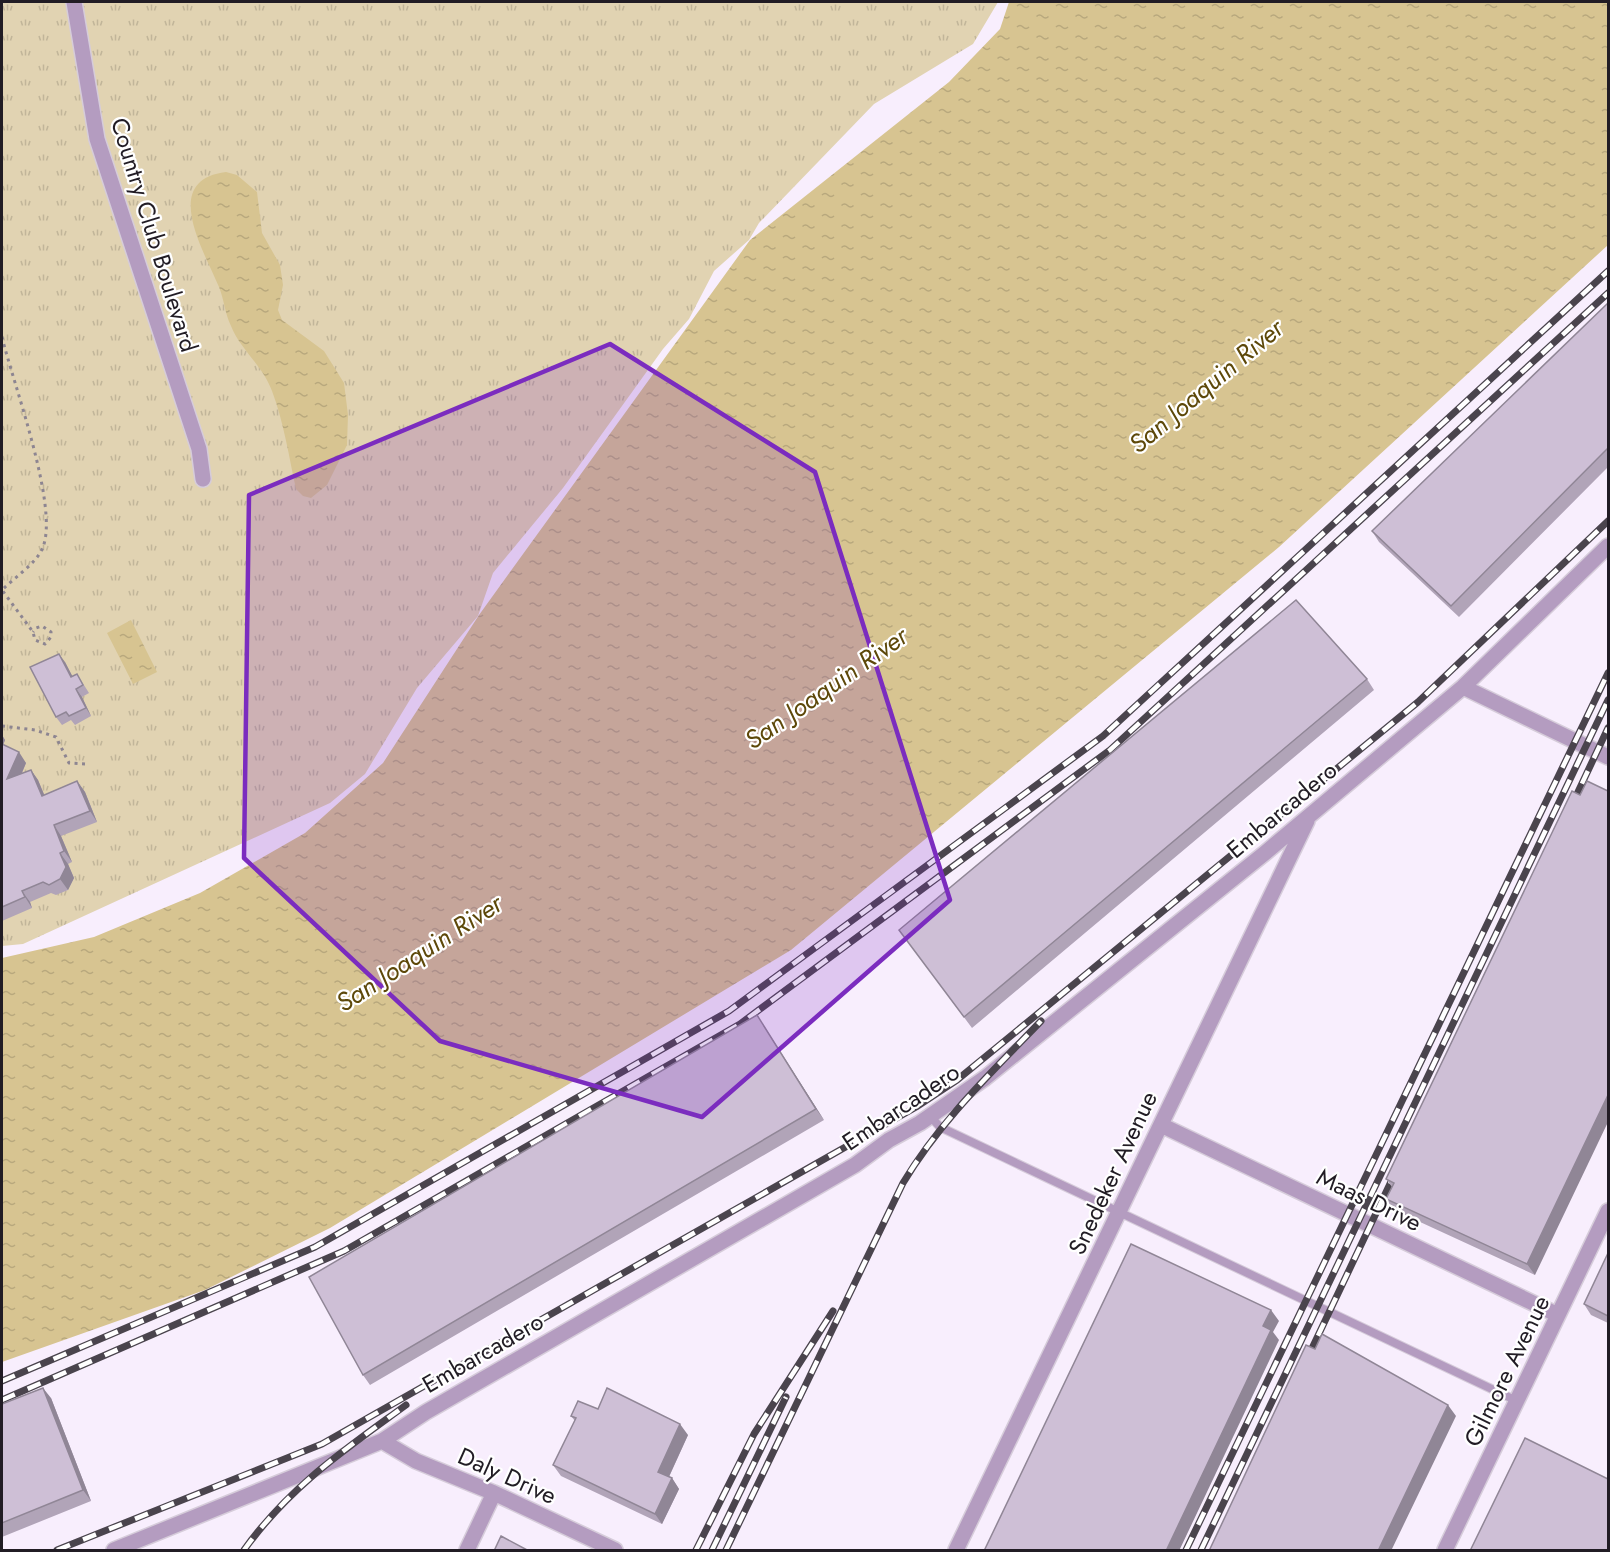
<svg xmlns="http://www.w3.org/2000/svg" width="1610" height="1552" viewBox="0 0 1610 1552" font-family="Jost,sans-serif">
<defs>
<pattern id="grass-tufts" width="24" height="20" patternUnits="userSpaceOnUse" patternTransform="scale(1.5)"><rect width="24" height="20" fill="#e1d3b2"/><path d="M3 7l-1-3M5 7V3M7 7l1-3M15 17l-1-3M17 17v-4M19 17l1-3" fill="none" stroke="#c1b599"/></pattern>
<pattern id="water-ripples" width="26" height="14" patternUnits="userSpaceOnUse" patternTransform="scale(1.5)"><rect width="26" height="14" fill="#d7c491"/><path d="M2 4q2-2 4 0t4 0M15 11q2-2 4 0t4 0" fill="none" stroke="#b8a87d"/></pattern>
</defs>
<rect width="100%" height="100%" fill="#f8eefd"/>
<path fill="url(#grass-tufts)" d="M 2,2 L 998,2 L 973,44 L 874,104 L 759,223 L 749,240 L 714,271 L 689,319 L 663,349 L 563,488 L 493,573 L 478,616 L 417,688 L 365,774 L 330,803 L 23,944 L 2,946 Z"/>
<path fill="url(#water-ripples)" d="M 1009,2 L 1608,2 L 1608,245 L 1279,547 L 791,950 L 330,1228 L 205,1290 L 2,1362 L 2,958 L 94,937 L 200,893 L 305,833 L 383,763 L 479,615 L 750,240 L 949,82 L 1000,29 Z
M 226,172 L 237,175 L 257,192 L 262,233 L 280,265 L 283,285 L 278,310 L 282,320 L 324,351 L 344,383 L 348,415 L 347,445 L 327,485 L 311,498 L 303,496 L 296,489 C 289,457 284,423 272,391 C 263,366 240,349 231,326 C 225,314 224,299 219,287 C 204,251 160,180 226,172 Z
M 131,620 L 157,672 L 133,684 L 107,633 Z"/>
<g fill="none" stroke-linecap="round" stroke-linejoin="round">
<g stroke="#d6ccda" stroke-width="10">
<path id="lane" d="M 930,1116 L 940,1127 L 1517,1401"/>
</g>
<g stroke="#d6ccda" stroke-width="18">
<path id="street" d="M 74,2 L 97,139 L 199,449 L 203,479
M 1463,687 L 1608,757
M 1161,1125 L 1558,1315
M 382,1441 L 416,1461 L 494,1493 L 615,1550
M 114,1550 L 382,1441 L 426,1412 L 855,1165 L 889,1140 L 920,1123 L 985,1078 L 1265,853 L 1463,687 L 1608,546
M 467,1550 L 494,1493
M 956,1550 L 1307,821
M 1445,1550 L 1608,1211"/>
</g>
<path stroke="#8d8591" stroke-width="3" stroke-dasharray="3 4.5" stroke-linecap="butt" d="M 2,337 C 13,383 59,506 43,547 C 37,563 15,577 2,590 L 33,632 L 35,640 L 45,644 L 51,637 L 51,632 L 42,626 L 36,628 L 33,632
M 2,726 L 35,730 L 56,737 L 69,763 L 85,764"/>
<use href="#lane" stroke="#b49cc0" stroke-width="8"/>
<use href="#street" stroke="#b49cc0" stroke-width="15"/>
<g stroke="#4a444d" stroke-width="7">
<path id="rail" d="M 1570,809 L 1608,728
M 1306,1361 L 1397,1169
M 2,1381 L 315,1247 L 729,1011 L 1103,736 L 1608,271
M 2,1400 L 344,1251 L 740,1024 L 1110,750 L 1608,293
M 57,1550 L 322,1444 L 916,1107 L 957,1080 L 1418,702 L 1608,521
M 244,1550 C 290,1486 343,1451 406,1405
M 696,1550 L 754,1434 L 833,1311
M 712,1550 L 786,1397
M 726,1550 L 903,1183 C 940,1121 991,1073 1041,1021
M 1186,1550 L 1608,673
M 1201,1550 L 1608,700"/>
</g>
<use href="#rail" stroke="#fff" stroke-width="4.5" stroke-dasharray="14" stroke-linecap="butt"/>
</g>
<path fill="#b1a4b8" d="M 1608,303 L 1608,467 L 1459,617 L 1379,542 L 1372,531 Z
M 65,662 L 72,676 L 77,674 L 89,693 L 82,697 L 91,716 L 75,725 L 71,720 L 62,725 L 56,717 Z
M 1367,679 L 1374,690 L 972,1028 L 899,930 Z
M 2,735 L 5,740 L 3,745 L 26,763 L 22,773 L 31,770 L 38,780 L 44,795 L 77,781 L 85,792 L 97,822 L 61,836 L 72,862 L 68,864 L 74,878 L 68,890 L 56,895 L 51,893 L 30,902 L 32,908 L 2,921 Z
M 1572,791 L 1535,1275 L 1394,1210 L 1386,1199 L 1392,1187 L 1386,1179 Z
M 764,1026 L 824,1120 L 370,1385 L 363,1375 Z
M 1608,1253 L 1608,1323 L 1591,1315 L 1584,1304 Z
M 51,1398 L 91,1501 L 2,1537 L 2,1404 Z
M 598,1409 L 688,1435 L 669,1477 L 672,1478 L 679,1489 L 662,1524 L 561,1476 L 553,1465 L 575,1421 L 571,1416 Z"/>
<path fill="#908696" d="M 59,654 L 65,662 L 77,685 L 71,677 Z
M 76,689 L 82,697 L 91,716 L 86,708 Z
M 2,735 L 5,740 L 2,748 Z
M 19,752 L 26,763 L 15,789 L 7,779 Z
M 31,770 L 38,780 L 49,806 L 42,796 Z
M 77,781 L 85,792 L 97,822 L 90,811 Z
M 54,825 L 61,836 L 72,862 L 64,851 Z
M 60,853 L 68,864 L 74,878 L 68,890 L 60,879 Z
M 22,891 L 30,902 L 32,908 L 25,897 Z
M 757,1015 L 764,1026 L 824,1120 L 816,1109 Z
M 1608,1095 L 1608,1122 L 1535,1275 L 1527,1264 Z
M 1271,1310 L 1279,1321 L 1273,1332 L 1279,1340 L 1179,1551 L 1166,1551 L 1263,1326 Z
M 43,1388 L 51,1398 L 91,1501 L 83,1490 Z
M 1448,1405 L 1456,1416 L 1391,1551 L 1378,1551 Z
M 680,1424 L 688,1435 L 666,1483 L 658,1472 Z
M 672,1478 L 679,1489 L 662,1524 L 655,1514 Z"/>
<path fill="#cebfd6" stroke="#908696" stroke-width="1.5" d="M 1608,303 L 1608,448 L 1451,606 L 1372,531 Z
M 1296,600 L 1367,679 L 964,1017 L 899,930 Z
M 59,654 L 71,677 L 77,674 L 83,685 L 76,689 L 86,708 L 69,716 L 66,712 L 56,717 L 30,667 Z
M 2,744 L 19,752 L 7,779 L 31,770 L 42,796 L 77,781 L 90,811 L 54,825 L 64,851 L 60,853 L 66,867 L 60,879 L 49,885 L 43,882 L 22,891 L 25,897 L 2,907 Z
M 1587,781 L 1608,791 L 1608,1095 L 1527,1264 L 1386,1199 L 1394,1183 L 1386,1179 L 1572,791 L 1580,795 Z
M 757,1015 L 816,1109 L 363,1375 L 309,1277 Z
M 1131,1244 L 1271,1310 L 1263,1326 L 1271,1330 L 1166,1551 L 984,1551 Z
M 1608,1253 L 1608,1316 L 1584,1304 Z
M 1322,1334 L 1448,1405 L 1378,1551 L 1209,1551 L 1306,1345 L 1315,1349 Z
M 43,1388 L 83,1490 L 2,1523 L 2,1404 Z
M 607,1388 L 680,1424 L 658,1472 L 672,1478 L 655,1514 L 553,1465 L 576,1418 L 571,1416 L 578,1401 L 598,1409 Z
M 1525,1438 L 1608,1479 L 1608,1551 L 1470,1551 Z
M 501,1536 L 529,1551 L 494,1551 Z"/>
<path fill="#7b2cbf" fill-opacity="0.2" stroke="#7b2cbf" stroke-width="4.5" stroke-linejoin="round" d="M 610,344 L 815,472 L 950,900 L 702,1117 L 440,1041 L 244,858 L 249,495 Z"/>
<g text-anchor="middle" stroke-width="4.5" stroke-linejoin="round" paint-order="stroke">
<g font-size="24" fill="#211c24" stroke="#fff">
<text transform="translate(154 235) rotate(73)" y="8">Country Club Boulevard</text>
<text transform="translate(1282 810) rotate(-40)" y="8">Embarcadero</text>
<text transform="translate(901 1107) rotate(-34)" y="8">Embarcadero</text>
<text transform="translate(1113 1173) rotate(-65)" y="8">Snedeker Avenue</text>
<text transform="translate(1369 1200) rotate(26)" y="8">Maas Drive</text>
<text transform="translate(483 1353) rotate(-30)" y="8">Embarcadero</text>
<text transform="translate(1507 1371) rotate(-64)" y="8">Gilmore Avenue</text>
<text transform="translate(507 1476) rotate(24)" y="8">Daly Drive</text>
</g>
<g font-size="26" font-style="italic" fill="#5d4809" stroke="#fff">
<text transform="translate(1206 386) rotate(-40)" y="9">San Joaquin River</text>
<text transform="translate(826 688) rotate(-35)" y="9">San Joaquin River</text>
<text transform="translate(419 953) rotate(-33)" y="9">San Joaquin River</text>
</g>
</g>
<rect width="1610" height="1552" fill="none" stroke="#211c24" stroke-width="6"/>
</svg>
